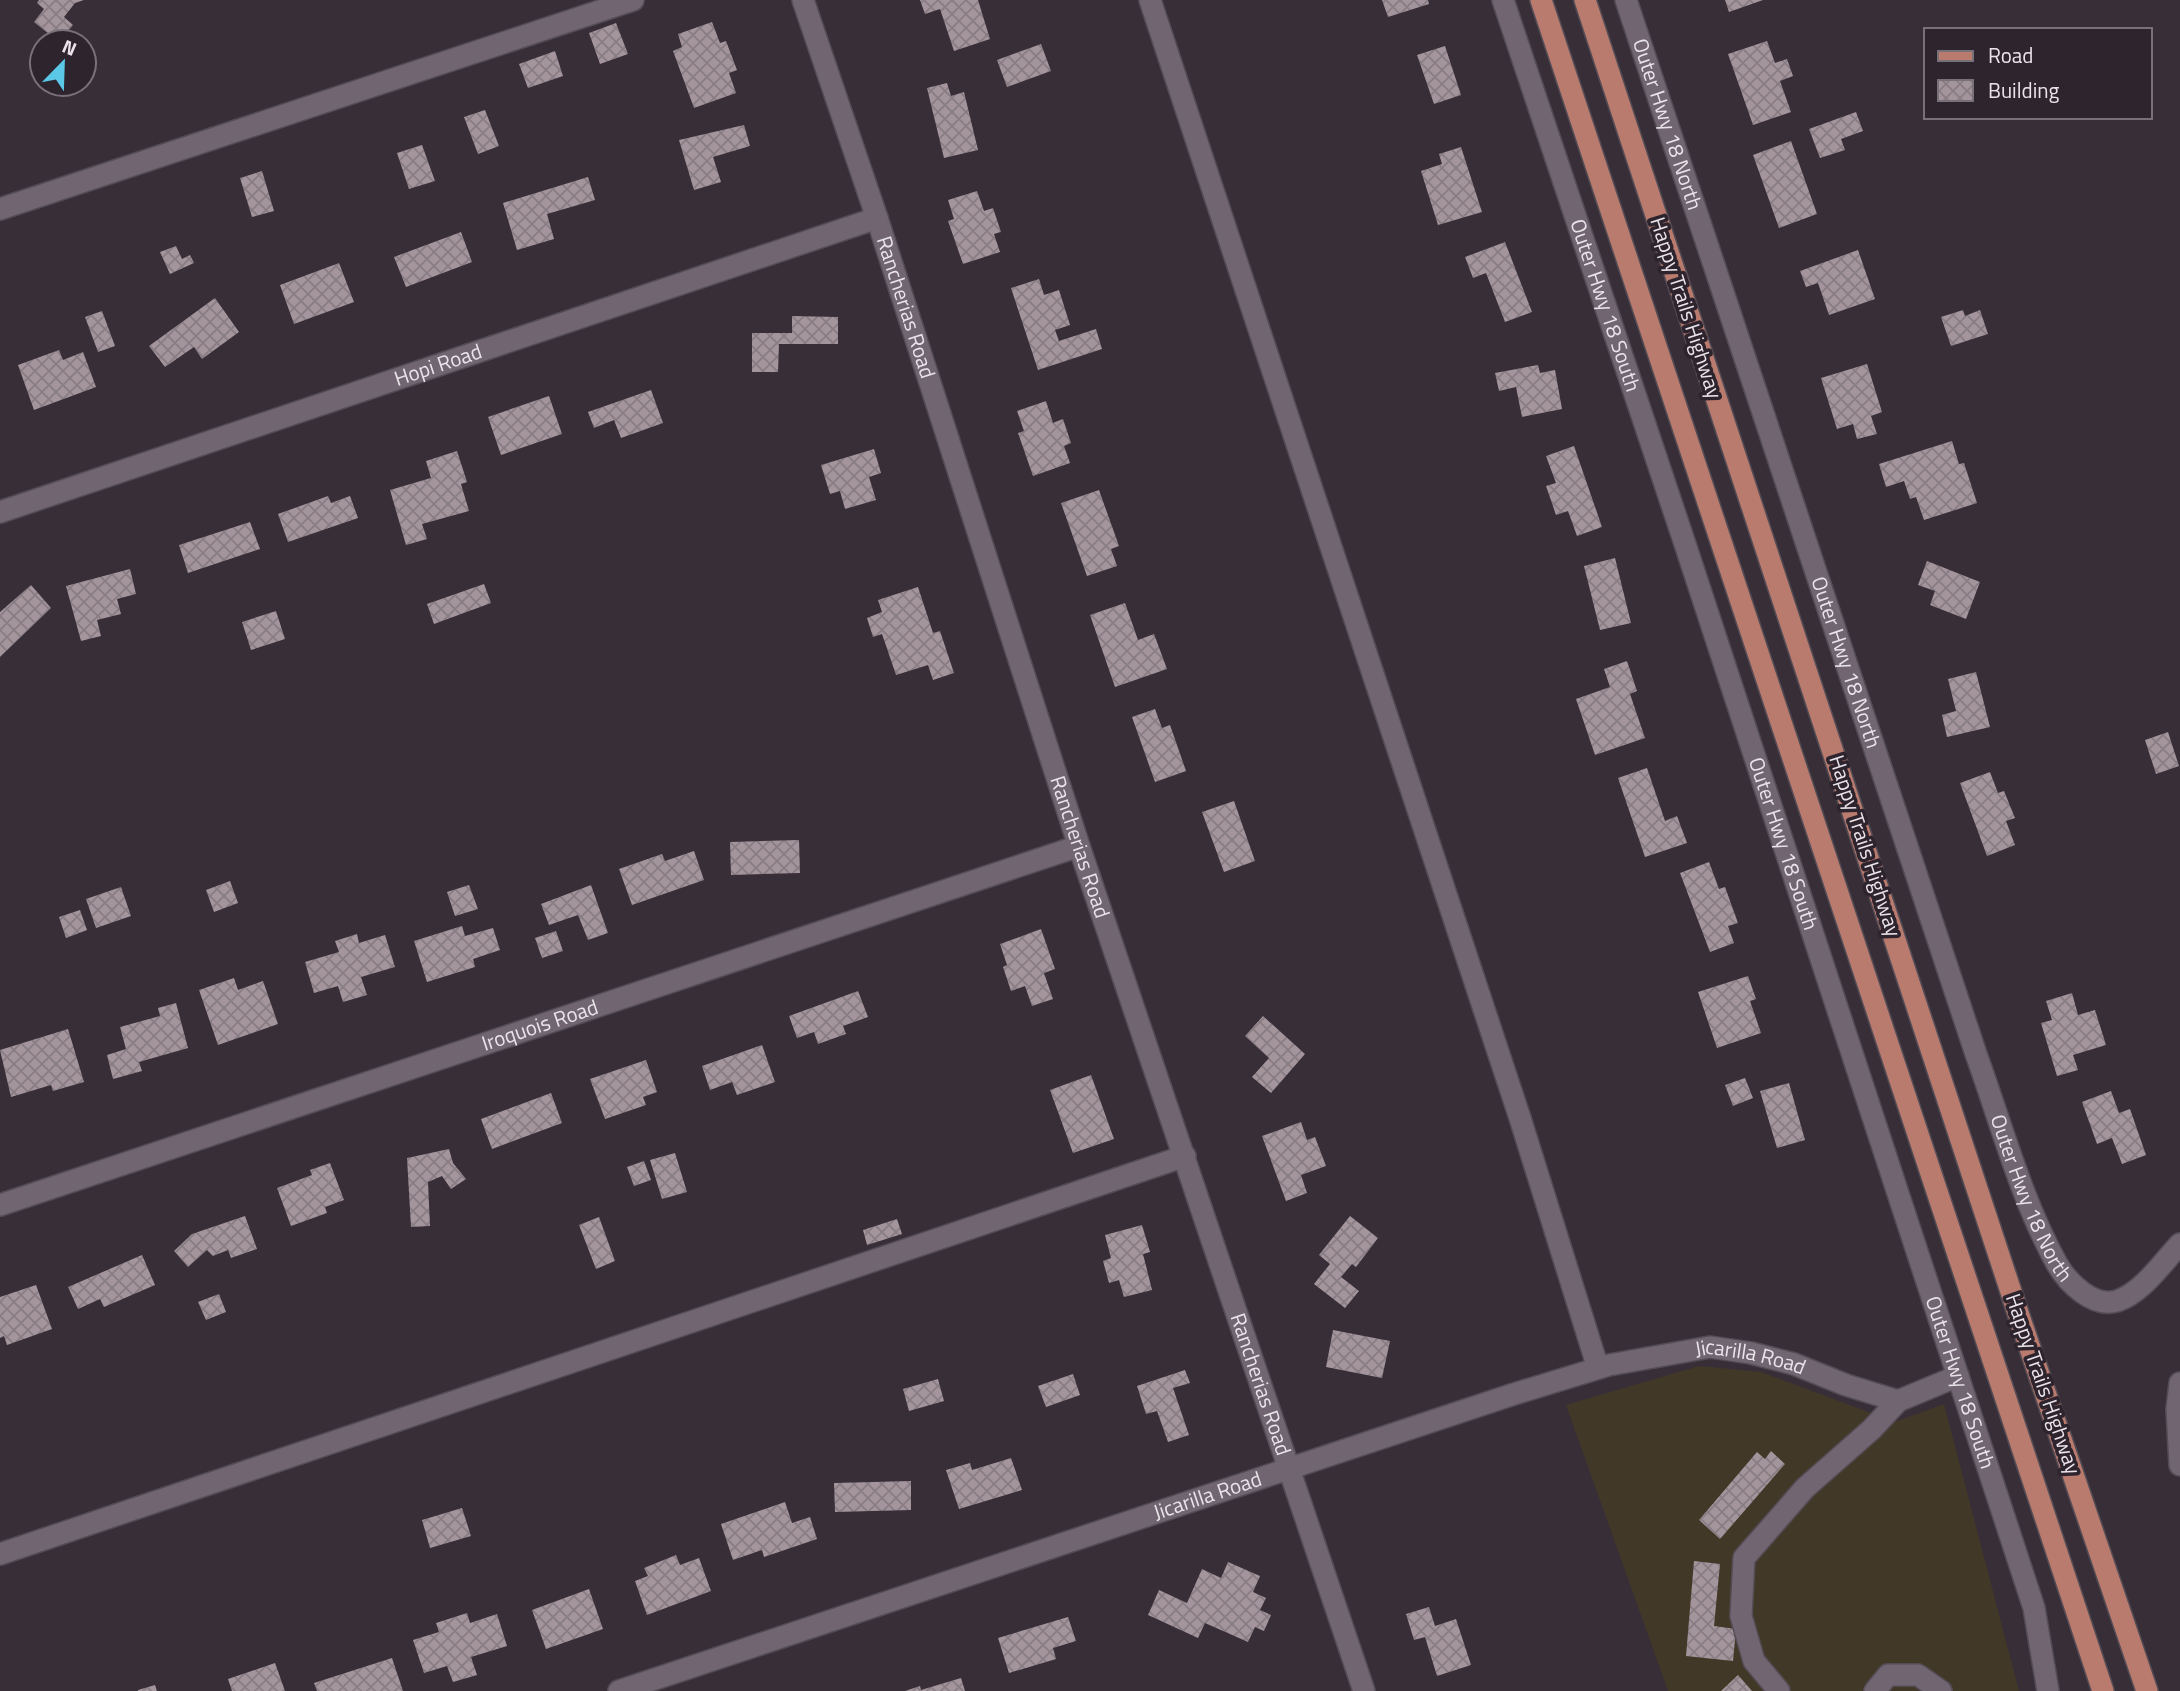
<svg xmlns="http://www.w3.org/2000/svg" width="2180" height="1691" viewBox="0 0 2180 1691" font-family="'Titillium Web',sans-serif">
<defs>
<pattern id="building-cross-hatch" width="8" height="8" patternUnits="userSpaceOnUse" patternTransform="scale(1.75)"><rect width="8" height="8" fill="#a4959d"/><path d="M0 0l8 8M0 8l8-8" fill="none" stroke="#887d83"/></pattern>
</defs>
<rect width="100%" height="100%" fill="#382e38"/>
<path fill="#423828" d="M 1699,1366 L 1761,1372 L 1895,1422 L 1944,1404 L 2019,1691 L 1668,1691 L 1566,1405 Z"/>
<path fill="url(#building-cross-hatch)" d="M 39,0 L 84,0 L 75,3 L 64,17 L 73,25 L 59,42 L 34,22 L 44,9 L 37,3 Z
M 920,0 L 978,0 L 990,39 L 954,51 L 940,9 L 925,14 Z
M 1382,0 L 1428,0 L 1429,4 L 1388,17 Z
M 1725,0 L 1763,0 L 1729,12 Z
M 712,22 L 720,43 L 726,41 L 737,70 L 729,73 L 736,93 L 694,108 L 673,51 L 682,47 L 678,34 Z
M 616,23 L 628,54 L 600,64 L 589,33 Z
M 1767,41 L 1775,63 L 1787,59 L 1793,76 L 1780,81 L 1791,112 L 1753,125 L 1728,54 Z
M 1041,44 L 1051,71 L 1007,87 L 997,60 Z
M 1445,46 L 1461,95 L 1434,104 L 1417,55 Z
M 555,51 L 563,76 L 528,88 L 519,64 Z
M 947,83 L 951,96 L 964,92 L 978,150 L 944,158 L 927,88 Z
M 485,110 L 499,146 L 478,154 L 464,117 Z
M 1856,112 L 1863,131 L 1841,139 L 1845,150 L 1820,158 L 1809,129 Z
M 744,125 L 750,146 L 713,157 L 721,182 L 694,190 L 679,140 Z
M 1791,141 L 1817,214 L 1779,228 L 1753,155 Z
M 422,145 L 435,181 L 409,189 L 397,153 Z
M 1461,147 L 1482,212 L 1438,225 L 1421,171 L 1442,164 L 1439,154 Z
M 262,171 L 274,211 L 252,217 L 240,178 Z
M 588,177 L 595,200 L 547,214 L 554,239 L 517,250 L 503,203 Z
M 977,191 L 984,211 L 993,208 L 1001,232 L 994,234 L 1000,252 L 963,264 L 948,221 L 954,219 L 948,200 Z
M 461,232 L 472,262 L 406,287 L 394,257 Z
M 1505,242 L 1532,312 L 1505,322 L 1486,273 L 1473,278 L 1465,257 Z
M 176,246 L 182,259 L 190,255 L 194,263 L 170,274 L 160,252 Z
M 1858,250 L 1875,299 L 1829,315 L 1818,283 L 1806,287 L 1800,271 Z
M 339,263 L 354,302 L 294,324 L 280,285 Z
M 1039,279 L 1044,295 L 1059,290 L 1070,325 L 1055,330 L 1059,341 L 1096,329 L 1102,349 L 1038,370 L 1011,288 Z
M 215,298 L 239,332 L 202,359 L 194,347 L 165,367 L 149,346 Z
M 1963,310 L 1965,316 L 1980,310 L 1988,334 L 1951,346 L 1941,317 Z
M 102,311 L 115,346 L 98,352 L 85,317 Z
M 792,316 L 838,317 L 838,344 L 779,344 L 778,372 L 752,372 L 752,333 L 792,333 Z
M 59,350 L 63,360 L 83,352 L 96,387 L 34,410 L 18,365 Z
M 1867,364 L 1882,412 L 1871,416 L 1877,434 L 1857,439 L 1853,424 L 1837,429 L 1821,378 Z
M 1538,365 L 1540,373 L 1555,370 L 1562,409 L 1522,417 L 1516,387 L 1499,391 L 1495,373 Z
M 651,390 L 663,423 L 621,438 L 614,420 L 594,428 L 588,412 Z
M 549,396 L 562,434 L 501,455 L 488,417 Z
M 1046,401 L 1053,423 L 1063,419 L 1071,443 L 1064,446 L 1070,463 L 1033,476 L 1018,433 L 1024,431 L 1017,411 Z
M 1952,441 L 1959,464 L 1964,463 L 1977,503 L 1924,520 L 1916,497 L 1910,499 L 1904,481 L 1886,487 L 1879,464 Z
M 1574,446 L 1602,527 L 1577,536 L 1568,511 L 1556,515 L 1546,486 L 1556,483 L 1546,456 Z
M 874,449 L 881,473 L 869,477 L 876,500 L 845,509 L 840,491 L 830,494 L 821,465 Z
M 457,451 L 467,482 L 461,484 L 469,511 L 422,524 L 427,539 L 406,545 L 390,490 L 431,478 L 426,461 Z
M 1099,490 L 1119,546 L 1111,549 L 1117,566 L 1087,576 L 1061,503 Z
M 328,496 L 331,503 L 350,496 L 358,518 L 288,542 L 278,514 Z
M 250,522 L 260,549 L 188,573 L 179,545 Z
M 1615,558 L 1631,623 L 1600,630 L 1584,566 Z
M 1927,561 L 1980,582 L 1966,619 L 1930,605 L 1935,591 L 1918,585 Z
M 130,569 L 136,594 L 117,599 L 121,614 L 97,620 L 101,636 L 81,641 L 66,586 Z
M 484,584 L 491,603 L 434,624 L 427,604 Z
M 31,585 L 51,608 L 0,657 L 0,612 Z
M 918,587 L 933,633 L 940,631 L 954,673 L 933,680 L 928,665 L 896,675 L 882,634 L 873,637 L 867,618 L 882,612 L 878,600 Z
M 1125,603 L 1138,640 L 1154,634 L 1167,669 L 1115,687 L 1090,615 Z
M 276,611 L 285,639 L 251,650 L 242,622 Z
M 1627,661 L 1637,691 L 1630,694 L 1645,738 L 1595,755 L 1576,699 L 1610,687 L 1604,669 Z
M 1976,672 L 1990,727 L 1947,737 L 1942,715 L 1956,711 L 1948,679 Z
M 1155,709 L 1162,728 L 1170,725 L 1186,771 L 1155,782 L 1132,717 Z
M 2168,732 L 2179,766 L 2156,774 L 2145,740 Z
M 1647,768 L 1665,821 L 1677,816 L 1687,843 L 1645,857 L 1618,778 Z
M 1990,772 L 1998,793 L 2004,791 L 2015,818 L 2006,821 L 2015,845 L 1987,856 L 1960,783 Z
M 1234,801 L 1255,861 L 1224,872 L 1202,812 Z
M 799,840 L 800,873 L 731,875 L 730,842 Z
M 694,851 L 704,880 L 632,905 L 619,869 L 662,854 L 665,861 Z
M 1709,862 L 1719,889 L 1725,887 L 1738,923 L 1728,926 L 1734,943 L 1710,952 L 1680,873 Z
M 230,881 L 238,903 L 214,912 L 206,890 Z
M 469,885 L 478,909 L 455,916 L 447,892 Z
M 591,885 L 608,933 L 588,940 L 578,915 L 549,925 L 541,904 Z
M 121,887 L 131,916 L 96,928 L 86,899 Z
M 80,910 L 87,930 L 66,938 L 59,917 Z
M 462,926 L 465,936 L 493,928 L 500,950 L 473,959 L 475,967 L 427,982 L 414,941 Z
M 1041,929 L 1055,969 L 1044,973 L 1053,999 L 1032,1006 L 1025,986 L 1011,991 L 1003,967 L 1007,965 L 1000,944 Z
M 556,931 L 563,951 L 542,958 L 535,938 Z
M 357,934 L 359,943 L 385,935 L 395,967 L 361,977 L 367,995 L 343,1002 L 338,986 L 314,993 L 305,962 L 339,952 L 335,941 Z
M 1748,976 L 1756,999 L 1750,1001 L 1761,1033 L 1717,1048 L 1698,992 Z
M 234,978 L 238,990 L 263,981 L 278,1024 L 218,1045 L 199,990 Z
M 858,991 L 868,1017 L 843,1026 L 846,1034 L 818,1044 L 814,1032 L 797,1038 L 789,1016 Z
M 2072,993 L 2078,1015 L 2095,1010 L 2106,1045 L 2073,1055 L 2078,1070 L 2057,1076 L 2041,1023 L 2052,1020 L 2046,1001 Z
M 176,1003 L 188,1048 L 139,1062 L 142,1071 L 113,1079 L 107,1055 L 126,1049 L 120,1027 L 160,1016 L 158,1008 Z
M 1263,1016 L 1305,1054 L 1271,1093 L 1252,1077 L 1269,1058 L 1245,1036 Z
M 68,1029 L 84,1082 L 53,1091 L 51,1085 L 11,1097 L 0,1050 Z
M 762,1045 L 775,1082 L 737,1095 L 732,1082 L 710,1090 L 702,1066 Z
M 646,1060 L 657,1092 L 643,1097 L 646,1105 L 605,1119 L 590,1079 Z
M 1091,1075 L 1114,1139 L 1073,1153 L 1050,1090 Z
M 1745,1078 L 1753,1098 L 1733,1106 L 1725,1085 Z
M 1789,1083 L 1805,1140 L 1777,1148 L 1760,1091 Z
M 2111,1091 L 2119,1113 L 2130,1109 L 2146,1155 L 2122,1164 L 2112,1138 L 2097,1144 L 2082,1102 Z
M 551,1093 L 562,1123 L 492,1149 L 481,1119 Z
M 1301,1122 L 1307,1140 L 1315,1137 L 1326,1166 L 1301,1175 L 1307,1193 L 1286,1201 L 1262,1136 Z
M 449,1149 L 453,1163 L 466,1179 L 451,1189 L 442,1176 L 428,1182 L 430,1226 L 411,1227 L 407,1158 Z
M 675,1153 L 687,1192 L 662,1199 L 650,1160 Z
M 644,1161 L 651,1180 L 634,1186 L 627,1167 Z
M 330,1163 L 344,1200 L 325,1207 L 327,1213 L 291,1226 L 277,1188 L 312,1175 L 310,1170 Z
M 245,1216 L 257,1249 L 231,1258 L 228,1250 L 213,1256 L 207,1250 L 188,1267 L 174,1251 L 192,1234 Z
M 1350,1216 L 1378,1238 L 1356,1267 L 1352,1264 L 1341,1277 L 1359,1291 L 1345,1308 L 1314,1284 L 1330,1264 L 1319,1255 Z
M 599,1217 L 615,1261 L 596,1269 L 579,1225 Z
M 897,1219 L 902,1234 L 867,1245 L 863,1230 Z
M 1142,1225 L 1150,1252 L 1143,1254 L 1152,1290 L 1124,1297 L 1119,1280 L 1109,1283 L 1103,1261 L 1111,1258 L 1105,1235 Z
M 142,1255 L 155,1285 L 104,1307 L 100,1299 L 78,1309 L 68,1287 Z
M 36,1285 L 52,1329 L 7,1345 L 4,1336 L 0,1338 L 0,1297 Z
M 219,1294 L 226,1312 L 206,1320 L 198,1302 Z
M 1333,1330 L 1390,1341 L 1382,1378 L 1326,1367 Z
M 1185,1370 L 1190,1383 L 1173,1388 L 1189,1435 L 1168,1442 L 1157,1411 L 1146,1414 L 1137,1386 Z
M 1073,1374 L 1080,1395 L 1046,1407 L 1038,1386 Z
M 938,1379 L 944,1401 L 909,1411 L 903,1389 Z
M 1771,1451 L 1785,1464 L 1720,1539 L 1699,1520 L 1757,1452 L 1765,1459 Z
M 1011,1458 L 1022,1490 L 959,1509 L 946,1470 L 970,1463 L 972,1470 Z
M 911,1481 L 911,1510 L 835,1512 L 834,1483 Z
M 785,1502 L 792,1523 L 810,1517 L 817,1539 L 764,1557 L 762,1550 L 733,1560 L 721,1524 Z
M 462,1508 L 471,1536 L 430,1548 L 422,1520 Z
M 676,1555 L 680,1565 L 699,1558 L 711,1591 L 647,1615 L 635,1581 L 648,1576 L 644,1568 Z
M 1694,1561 L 1720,1564 L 1714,1626 L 1736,1629 L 1733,1661 L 1686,1656 Z
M 1228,1562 L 1260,1576 L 1253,1592 L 1266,1598 L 1260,1610 L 1271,1615 L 1264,1631 L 1255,1627 L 1248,1642 L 1205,1623 L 1198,1638 L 1148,1615 L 1159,1590 L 1187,1603 L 1202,1569 L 1221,1578 Z
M 589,1589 L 603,1629 L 546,1649 L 532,1610 Z
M 1429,1607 L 1435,1626 L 1456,1619 L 1471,1665 L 1437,1676 L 1425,1637 L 1414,1640 L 1406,1614 Z
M 467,1613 L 470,1623 L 497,1614 L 507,1646 L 471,1657 L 477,1675 L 453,1682 L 447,1666 L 424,1673 L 413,1640 L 439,1632 L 436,1623 Z
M 1068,1617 L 1076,1641 L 1053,1648 L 1056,1659 L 1009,1673 L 998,1638 Z
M 392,1658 L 403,1691 L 317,1691 L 314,1683 Z
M 275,1663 L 285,1691 L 232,1691 L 228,1679 Z
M 1738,1675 L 1752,1691 L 1721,1691 Z
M 961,1678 L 965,1691 L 905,1691 L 920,1686 L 921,1690 Z
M 155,1685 L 157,1691 L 138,1691 L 138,1690 Z"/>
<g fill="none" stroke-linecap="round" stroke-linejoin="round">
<g stroke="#544c54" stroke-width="24">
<g id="minor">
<path id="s1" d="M 803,0 L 877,218 L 1079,846 L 1364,1691"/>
<path d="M 1150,0 L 1520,1118 L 1598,1368"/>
<path id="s2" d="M 1503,0 L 1686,547 L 2034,1608 L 2048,1691"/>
<path id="s3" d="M 1626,0 L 1976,1054 C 2001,1123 2021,1199 2057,1264 C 2068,1283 2093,1308 2117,1301 C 2142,1293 2163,1262 2180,1244"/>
<path d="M 0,209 L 633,0"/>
<path id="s4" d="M 0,512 L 877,218"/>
<path id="s5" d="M 0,1205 L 1079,846"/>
<path d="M 2180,1383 L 2177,1409 L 2180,1465"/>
<path d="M 0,1554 L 1185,1156"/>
<path id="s6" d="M 619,1691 L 1514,1394 L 1609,1365 L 1710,1347 L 1751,1353 L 1794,1364 L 1846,1385 L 1898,1401 L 1958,1376"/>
<path d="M 1779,1691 L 1754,1661 L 1741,1616 L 1744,1558 L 1805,1488 L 1872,1429 L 1898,1401"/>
<path d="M 1875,1691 L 1888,1675 L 1918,1675 L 1941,1691"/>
</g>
</g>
<g stroke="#544c54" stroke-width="24">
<path id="major" d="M 1541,0 L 2103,1691
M 1585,0 L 2018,1313 L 2147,1691"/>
</g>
<use href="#minor" stroke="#706570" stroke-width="21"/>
<use href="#major" stroke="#ba7b6f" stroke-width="21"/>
</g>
<g text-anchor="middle" stroke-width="7" stroke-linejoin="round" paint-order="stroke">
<g font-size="21" fill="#eae4ea" stroke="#2d242e">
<text dy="7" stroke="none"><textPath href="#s3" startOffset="131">Outer Hwy 18 North</textPath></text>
<text dy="7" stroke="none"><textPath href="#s2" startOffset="322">Outer Hwy 18 South</textPath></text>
<text dy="7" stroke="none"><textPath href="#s1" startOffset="324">Rancherias Road</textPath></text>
<text transform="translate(1686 308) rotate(72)" y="7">Happy Trails Highway</text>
<text dy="7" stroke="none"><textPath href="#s4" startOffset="462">Hopi Road</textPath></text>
<text dy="7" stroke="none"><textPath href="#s3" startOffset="698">Outer Hwy 18 North</textPath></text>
<text dy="7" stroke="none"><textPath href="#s2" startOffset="889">Outer Hwy 18 South</textPath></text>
<text transform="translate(1865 846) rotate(72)" y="7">Happy Trails Highway</text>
<text dy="7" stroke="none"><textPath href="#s1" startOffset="891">Rancherias Road</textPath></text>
<text dy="7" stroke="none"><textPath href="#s5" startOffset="569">Iroquois Road</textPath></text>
<text dy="7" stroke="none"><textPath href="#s3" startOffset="1265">Outer Hwy 18 North</textPath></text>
<text dy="7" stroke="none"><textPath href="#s6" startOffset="1186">Jicarilla Road</textPath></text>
<text dy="7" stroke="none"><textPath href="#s2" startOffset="1456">Outer Hwy 18 South</textPath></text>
<text dy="7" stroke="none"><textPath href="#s1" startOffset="1458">Rancherias Road</textPath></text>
<text transform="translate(2043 1384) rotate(71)" y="7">Happy Trails Highway</text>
<text dy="7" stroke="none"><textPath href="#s6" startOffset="620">Jicarilla Road</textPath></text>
</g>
</g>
<rect x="1924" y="28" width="228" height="91" fill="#2d242e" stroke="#797179" stroke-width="2"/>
<rect x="1938" y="51" width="35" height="10" fill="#ba7b6f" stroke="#797179" stroke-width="2"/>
<text x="1988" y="63" font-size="21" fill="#eae4ea">Road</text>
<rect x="1938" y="80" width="35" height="21" fill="url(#building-cross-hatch)" stroke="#797179" stroke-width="2"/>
<text x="1988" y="98" font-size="21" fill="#eae4ea">Building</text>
<g transform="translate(63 63) rotate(23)"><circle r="33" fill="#2d242e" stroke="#797179" stroke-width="2"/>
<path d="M0-5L12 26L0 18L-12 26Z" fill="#5ac8e6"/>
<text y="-10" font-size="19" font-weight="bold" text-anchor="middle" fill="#eae4ea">N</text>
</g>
</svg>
